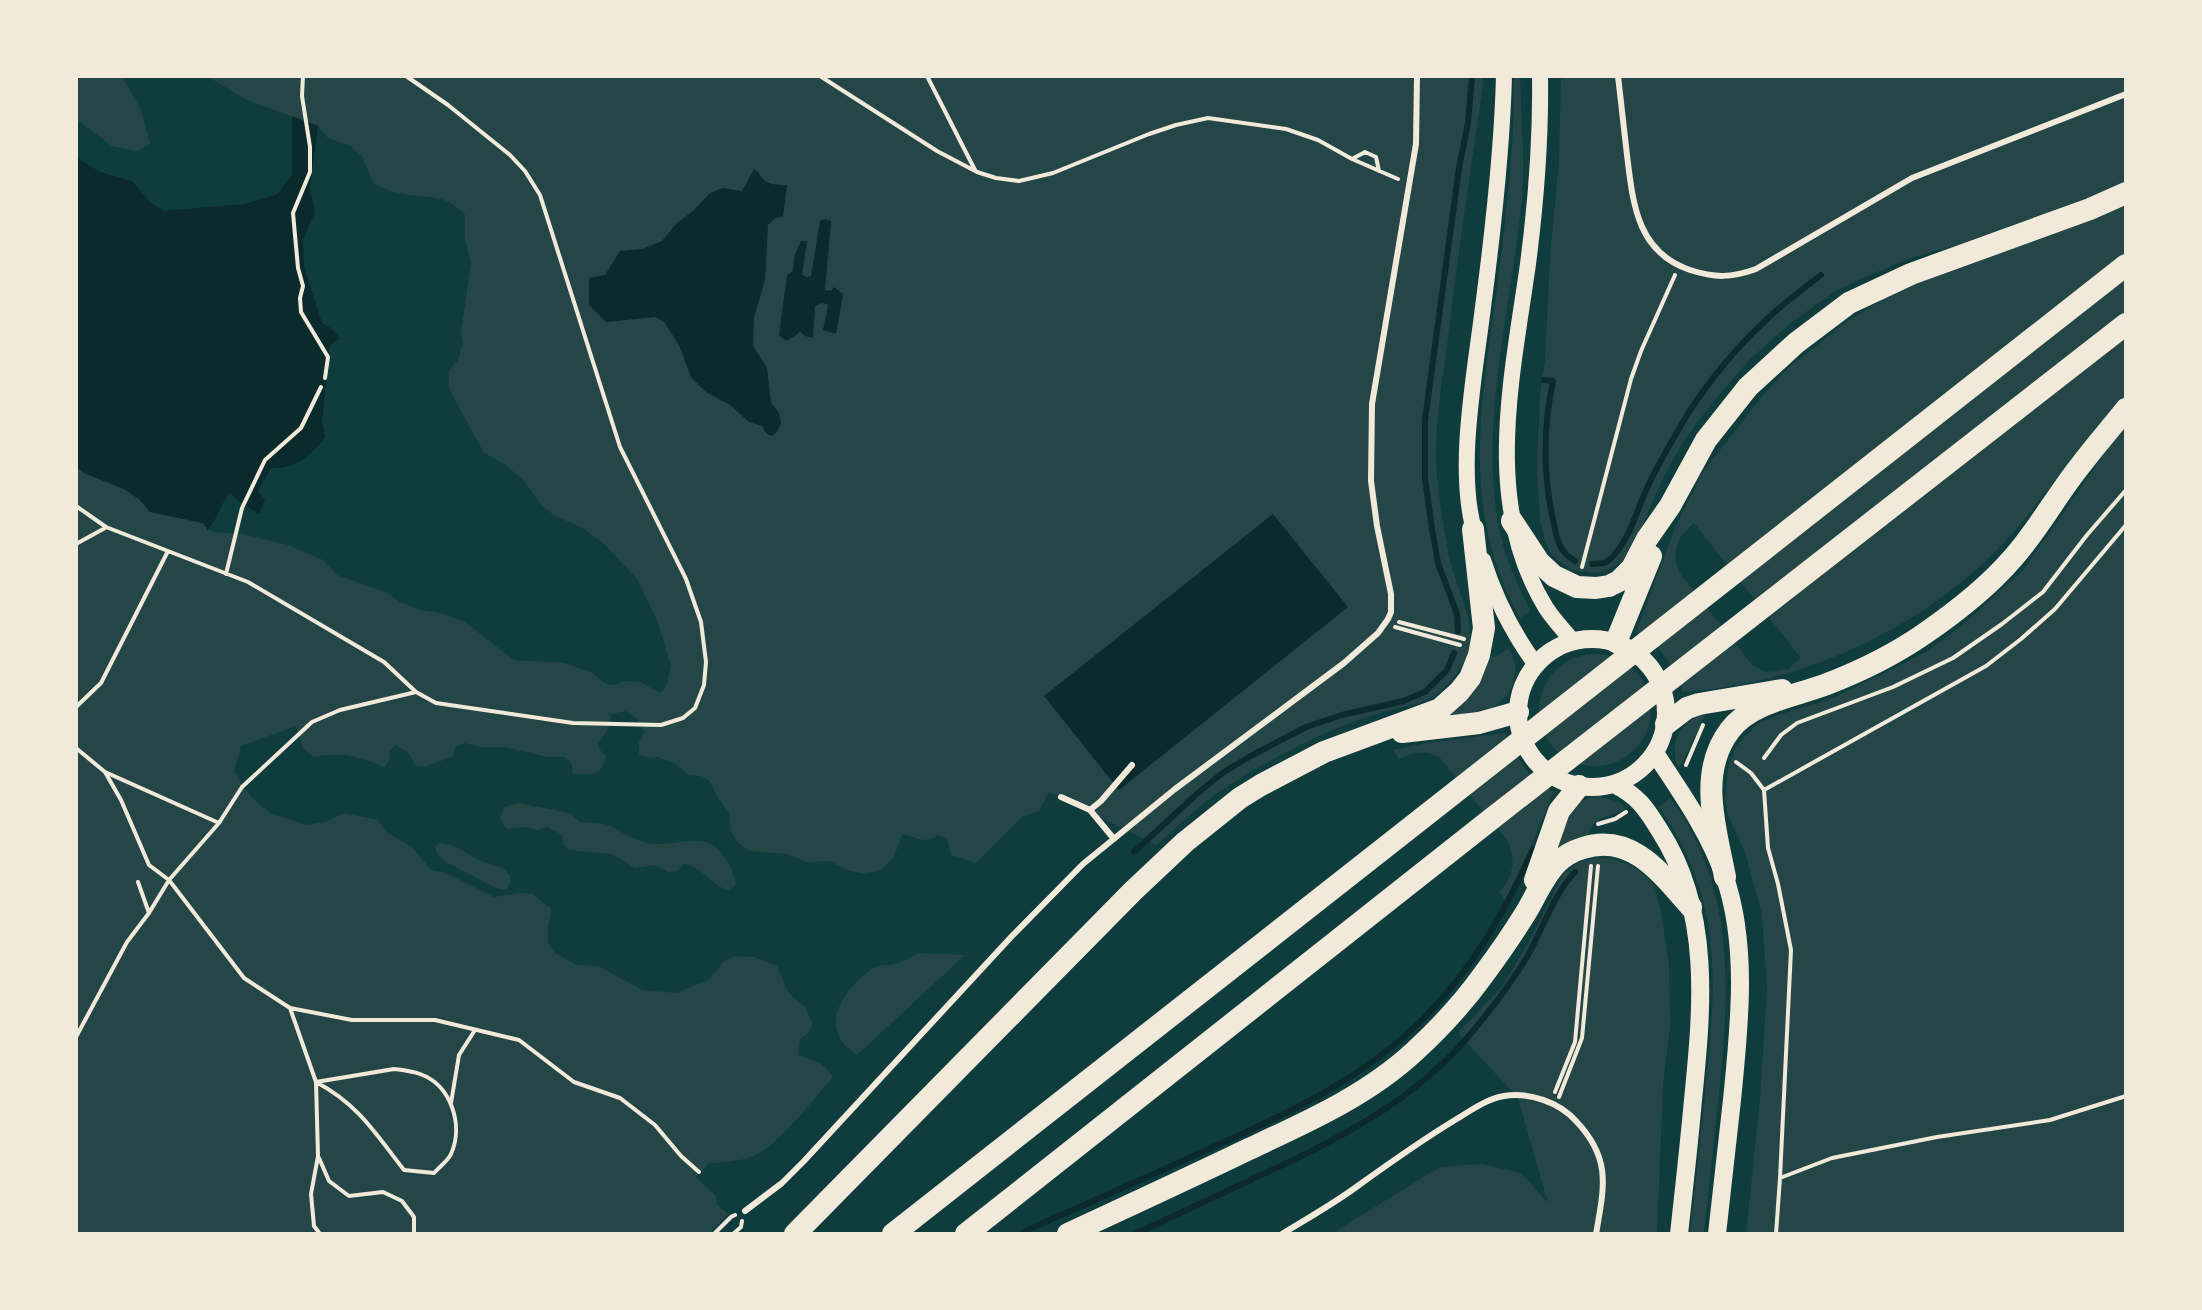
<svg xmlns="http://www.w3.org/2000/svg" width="2202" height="1310" viewBox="0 0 2202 1310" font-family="'Sofia Sans Condensed',sans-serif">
<rect width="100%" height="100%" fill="#0f3d3e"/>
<path fill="#244646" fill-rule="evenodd" d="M 76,76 L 122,76 L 141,110 L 150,144 L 137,151 L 112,146 L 76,119 Z
M 207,76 L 1482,76 L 1483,87 C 1470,171 1458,254 1448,338 C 1442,384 1433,431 1437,477 C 1440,505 1444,533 1450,560 C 1463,613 1491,641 1444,688 C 1425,706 1402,706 1378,714 C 1362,718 1347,724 1332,730 C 1295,747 1260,765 1226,787 C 1201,803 1179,826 1156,845 L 1049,792 L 1039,811 L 1022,817 L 976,863 L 951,855 L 947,838 L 937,835 C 926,846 915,836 902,834 L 894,857 L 886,866 L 879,871 L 865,874 L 847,870 L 830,861 L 807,862 L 787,854 L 750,851 L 738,843 L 731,831 L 729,813 L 718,798 L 710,781 L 701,776 L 688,775 L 676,764 L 658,757 L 648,758 L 639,754 L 639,742 L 644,732 L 637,719 L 626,711 L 611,714 L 608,729 L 598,744 L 600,750 L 606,756 C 603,776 590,776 573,774 L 571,762 L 565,757 L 548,757 L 505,747 L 481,747 L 464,743 L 456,746 L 452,757 L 423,767 L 416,766 L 412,760 L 410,754 L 396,745 L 389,751 L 390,759 L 385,767 C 356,756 344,752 313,757 L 303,749 L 296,726 L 241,746 L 234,772 L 251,797 L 270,813 L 306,825 L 328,821 L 344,813 L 378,820 L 386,832 L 413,848 L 431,870 L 444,872 L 494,897 L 519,893 L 533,894 L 551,909 L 548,928 L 548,943 L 555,953 L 576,965 L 598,966 L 642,990 L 677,993 L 710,979 L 723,962 L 735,956 L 754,957 L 777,966 L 788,992 L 806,1008 L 812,1023 L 809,1033 L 800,1039 L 798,1055 C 813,1060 825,1063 833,1077 C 814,1098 779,1146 753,1156 C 739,1162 724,1162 709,1163 L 696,1177 L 716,1196 L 717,1205 L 728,1214 L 709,1234 L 76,1234 L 76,466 L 84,473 L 124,489 L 139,499 L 150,512 L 203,523 L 208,530 L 214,532 L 242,534 L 288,545 L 323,560 L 337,575 L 388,593 L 400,602 L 421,610 L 441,613 L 465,622 L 514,660 L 565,663 L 592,673 L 606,684 L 617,685 L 623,681 L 640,682 L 658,692 L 662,692 L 667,684 L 671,666 L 658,623 L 638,580 L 603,543 L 583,528 L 555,516 L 542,506 L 524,481 L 506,465 L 484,453 L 449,389 L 449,371 L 458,360 L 463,343 L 461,331 L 471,265 L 465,238 L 465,215 C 444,191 426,200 398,193 C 389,191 381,187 373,183 L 362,156 L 350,146 L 328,138 L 318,126 L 247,100 Z
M 1514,76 L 1520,76 C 1521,117 1525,157 1522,198 C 1512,309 1472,446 1506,555 C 1512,574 1522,592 1530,611 L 1520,618 C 1461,514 1480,408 1496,296 C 1505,223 1515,150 1514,76 Z
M 1561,76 L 2126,76 L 2126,401 C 2107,422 2086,442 2068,464 C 2045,493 2024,523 1998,549 C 1914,633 1800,684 1682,692 C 1675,667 1660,644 1636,632 L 1675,528 L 1702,473 L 1763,395 L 1788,368 L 1846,322 L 1902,288 L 2081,211 L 1910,258 L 1854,282 L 1831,294 L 1792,322 L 1750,359 L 1712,403 L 1683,442 L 1663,478 L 1634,545 L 1624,559 L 1615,566 L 1596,573 L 1572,570 L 1557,560 L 1550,552 L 1545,541 L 1540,520 L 1537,469 L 1540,394 L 1545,361 L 1550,257 L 1559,161 ZM 1694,523 L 1801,658 L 1788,669 L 1777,671 L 1767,672 L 1753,666 L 1681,575 C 1670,554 1676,537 1694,523 Z
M 2126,423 L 2126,1234 L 1746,1234 L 1760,1099 L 1767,989 L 1762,915 L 1745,852 L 1728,815 L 1725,799 L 1728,768 L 1736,746 L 1757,724 L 1777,715 L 1826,701 L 1884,673 L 1926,652 L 1965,623 L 2023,570 Z
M 1509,649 C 1524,672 1511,700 1486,711 C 1474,716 1456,716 1442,718 L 1486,655 L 1494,657 Z
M1539 710a56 56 0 1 1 112 0a56 56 0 1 1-112 0Z
M 1706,713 L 1683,761 L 1678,768 C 1668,741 1681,721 1706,713 Z
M 1505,733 C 1522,763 1522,773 1554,792 L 1507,902 L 1499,892 C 1514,877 1516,859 1507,840 L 1440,758 C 1426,750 1413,751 1399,759 L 1393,750 L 1426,743 Z
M 1597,796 L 1619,802 L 1626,808 C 1611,818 1591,816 1588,837 L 1553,855 C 1561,830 1567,800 1597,796 Z
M 1670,798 C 1735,884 1730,992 1719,1093 C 1714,1140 1709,1187 1704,1234 L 1690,1234 C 1695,1187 1700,1141 1705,1094 C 1716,986 1725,901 1659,807 Z
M 518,803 L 570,813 L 580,822 C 587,823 597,822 604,824 C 618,828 630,839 644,842 C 664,848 681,839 699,841 C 722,843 732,866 736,885 L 729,891 C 711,885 701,865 683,864 L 678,871 L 668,872 L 655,865 L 635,868 L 612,854 L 569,850 L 563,844 L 562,835 L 548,827 L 537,830 L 526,827 L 506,829 L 500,818 L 504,807 Z
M 439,843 C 461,845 464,854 481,861 C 493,865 501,865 510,875 L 510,884 L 507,890 L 498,889 L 444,861 L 437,854 L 435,847 Z
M 1595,858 L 1614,859 L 1633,866 L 1654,884 L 1661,911 L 1669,965 L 1670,1027 L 1663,1085 L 1657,1234 L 1331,1234 L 1440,1167 L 1481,1164 L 1521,1173 L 1548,1203 L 1518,1098 L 1458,1033 L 1502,987 L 1532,936 L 1563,874 L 1578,863 Z
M 918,953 L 965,955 L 857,1055 C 816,1029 842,992 871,969 C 878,964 887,966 895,964 C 903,962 911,957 918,953 Z"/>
<path fill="#0a2a2b" d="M 292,116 L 318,126 L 310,188 L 315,212 L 303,240 L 304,267 L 322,323 L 332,329 L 340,338 L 330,346 L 322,421 L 325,437 C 311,456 295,469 271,468 L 258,491 L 265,500 L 259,514 L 240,502 L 230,493 C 220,504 218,518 208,530 L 203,523 L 150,512 L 139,499 L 124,489 L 84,473 L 76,466 L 76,157 L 100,172 L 132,181 L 150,202 L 163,211 L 245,204 L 278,194 L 292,174 Z
M 754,169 C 760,172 760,177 765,181 C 771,185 780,185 787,185 L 783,217 L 775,218 L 768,225 L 765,280 L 754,317 L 753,346 L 767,368 L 771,403 L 779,413 L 781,423 L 777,432 L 772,436 L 767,434 L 762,426 L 749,422 L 730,405 L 706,392 L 691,377 L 679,345 L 664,322 L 655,317 L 606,322 L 589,305 L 589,278 L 605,275 L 620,251 L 642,249 L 662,241 L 676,224 L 694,210 L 710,193 L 723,188 L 742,191 Z
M 825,219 L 831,221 L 825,290 L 831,291 L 834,287 L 843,294 L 836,334 L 823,330 L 828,305 L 822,303 L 815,306 L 813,338 L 805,336 L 800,331 L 795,336 L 786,341 L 779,335 L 787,275 L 793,271 L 794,257 L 801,241 L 807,241 L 802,275 L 807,277 L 811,276 L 820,221 Z
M 1273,514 L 1348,607 L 1119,790 L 1044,696 Z"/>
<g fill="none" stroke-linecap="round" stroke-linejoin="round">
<path stroke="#0a2a2b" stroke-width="6" d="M 1544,380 L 1553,381 C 1543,428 1543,477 1554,524 C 1556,534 1558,546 1565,553 C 1566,555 1574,560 1575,561
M 1592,564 L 1605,563 C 1628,547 1636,512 1647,488 C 1659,462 1674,437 1689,412 C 1710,380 1736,348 1764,322 C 1781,305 1802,290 1821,275
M 1458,631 L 1457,614 L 1438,563 L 1432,529 L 1425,478 L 1425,420 L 1459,168 L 1468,123 L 1472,76
M 1134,852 L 1199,792 L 1224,772 L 1249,757 L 1306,727 L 1342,715 L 1403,701 L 1425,692 L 1447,670 L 1454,653
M 1023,1232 C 1086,1204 1150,1176 1213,1147 C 1289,1113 1365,1078 1425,1017 C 1474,966 1504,914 1533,849
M 1135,1234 C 1170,1218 1205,1201 1240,1185 C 1326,1145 1412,1106 1473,1031 C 1493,1007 1511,983 1527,957 C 1543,929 1553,895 1575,872"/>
<path stroke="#f1e9da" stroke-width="4" d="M 303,76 L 302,96 L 310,147 L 310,172 L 293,213 L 298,268 L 303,286 L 300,298 L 301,312 L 328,357 L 325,378
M 820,76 L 937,151 L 977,172 L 996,178 L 1019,181 L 1053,173 L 1149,134 L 1176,125 L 1208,118 L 1286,129 L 1318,140 L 1352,159 L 1398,179
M 927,76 L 975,170
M 1352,159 L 1365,152 L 1376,157 L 1379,171
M 76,506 L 106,527 L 248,582 L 384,662 L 416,692 L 436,703 L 573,723 L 661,725 L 683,718 L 695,708 L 704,685 L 706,662 L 701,622 L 686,579 L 620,447 L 540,195 L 525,171 L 510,155 L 448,105 L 406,76
M 76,544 L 105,528
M 1582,567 L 1631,379 L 1641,351 L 1675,275
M 226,574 L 242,508 L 265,460 L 301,428 L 321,387
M 1399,622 L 1464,639
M 1395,627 L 1460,645
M 76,707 L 101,683 L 168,551
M 76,748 L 105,772 L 219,823
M 1764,758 L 1781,735 L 1797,723 L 1893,687 L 1953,658 L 2002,624 L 2043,592 L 2087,535 L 2126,490
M 1736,762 L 1751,773 L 1764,790 L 1768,848 L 1778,884 L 1791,950 L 1780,1178 L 1776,1234
M 1686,765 L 1703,725
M 105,772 L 121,800 L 149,865 L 169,880 L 244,978 L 290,1008 L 352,1020 L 435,1020 L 519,1040 L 574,1082 L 620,1098 L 655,1125 L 681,1156 L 699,1172
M 1764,790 L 1986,666 L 2021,639 L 2055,609 L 2126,525
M 1598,824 L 1615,819 L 1626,812
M 138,882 L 149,913
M 290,1008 L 316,1082 L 318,1156 L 311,1194 L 314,1226 L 320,1234
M 76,1037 L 127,942 L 149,913 L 169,880 L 219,823 L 242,787 L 312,722 L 340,710 L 416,692
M 394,1069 C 402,1070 412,1071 420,1074 C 451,1085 464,1125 451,1154 C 448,1161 439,1167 434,1173 L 404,1170 C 375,1133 359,1105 316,1082 Z
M 1555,1092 L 1575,1042 L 1591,866
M 1559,1097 L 1582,1038 L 1598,866
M 451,1103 L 459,1055 L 475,1030
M 319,1158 L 329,1181 L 349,1196 L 383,1192 L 402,1201 L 414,1217 L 414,1234
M 1780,1178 L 1832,1158 L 1937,1137 L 2050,1120 L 2126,1096
M 714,1234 L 731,1217 L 735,1215
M 733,1234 L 741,1227 L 742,1221"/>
<path stroke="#f1e9da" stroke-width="6" d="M 1618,76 C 1621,102 1624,129 1627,155 C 1633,204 1637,252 1690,270 C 1715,278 1731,278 1756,269 L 1912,178 L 2126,94
M 1061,797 L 1090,810 L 1114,839
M 1090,810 L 1101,801 L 1132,765
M 745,1211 L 782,1183 L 804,1161 L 1012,936 L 1083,864 L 1175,789 L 1344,663 L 1378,633 L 1388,619 L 1391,612 L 1391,594 L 1377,526 L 1371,481 L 1372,404 L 1416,144 L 1417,76
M 1282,1234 C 1308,1218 1335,1203 1359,1185 C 1391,1162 1422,1140 1455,1120 C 1470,1111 1486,1099 1504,1096 C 1529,1092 1559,1102 1576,1121 C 1612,1159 1604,1187 1596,1234"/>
<path stroke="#f1e9da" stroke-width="16" d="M 1540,76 C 1541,139 1536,202 1528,264 C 1512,378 1482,504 1546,608 C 1554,620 1564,631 1573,641
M 1476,537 C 1455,473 1475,374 1483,307 C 1493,231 1502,153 1504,76
M 1483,560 C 1495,598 1512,632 1536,665"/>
<path stroke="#f1e9da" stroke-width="18" d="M1518 713a74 74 0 1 1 148 0a74 74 0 1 1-148 0Z
M 1655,753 C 1681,793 1708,830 1724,875 C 1749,945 1739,1029 1732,1100 C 1727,1145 1722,1189 1717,1234
M 1614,784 C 1638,796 1646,808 1660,831 C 1712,911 1702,1010 1693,1100 C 1689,1144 1684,1189 1679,1234"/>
<path stroke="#f1e9da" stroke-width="22" d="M 1512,521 L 1539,562 L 1554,576 L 1577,587 L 1596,588 L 1609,586 L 1619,581 L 1632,568 L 1647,539 L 1670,506 L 1706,440 L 1748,387 L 1796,343 L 1849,303 L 1911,274 L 2090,209 L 2126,193
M 1616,642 L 1651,556
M 1666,724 L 1687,708 L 1699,704 L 1782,690
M 1402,732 L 1479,723 L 1518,712
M 1725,877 C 1716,829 1697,773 1730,730 C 1751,702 1796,696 1827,684 C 1861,671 1895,654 1924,634 C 1956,612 1987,588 2012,559 C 2038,530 2056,496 2080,466 C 2095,446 2111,428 2126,409
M 1535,880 L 1559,811 L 1579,786
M 795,1234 L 1133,891 L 1185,842 L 1240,798 L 1261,785 L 1324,752 L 1440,709 L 1459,692 L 1470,678 L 1479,655 L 1484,628 L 1473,529
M 893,1234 L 2126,265
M 966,1234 L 1490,820 L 2126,324
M 1068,1234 C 1128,1206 1189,1178 1249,1149 C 1307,1122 1368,1095 1415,1051 C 1440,1028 1464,1002 1484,974 C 1498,955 1512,935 1525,914 C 1535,898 1543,877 1557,863 C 1564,856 1573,851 1583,848 C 1632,832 1662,875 1691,907"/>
</g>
<rect width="2202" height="1310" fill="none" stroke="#f1e9da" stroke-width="156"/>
</svg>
